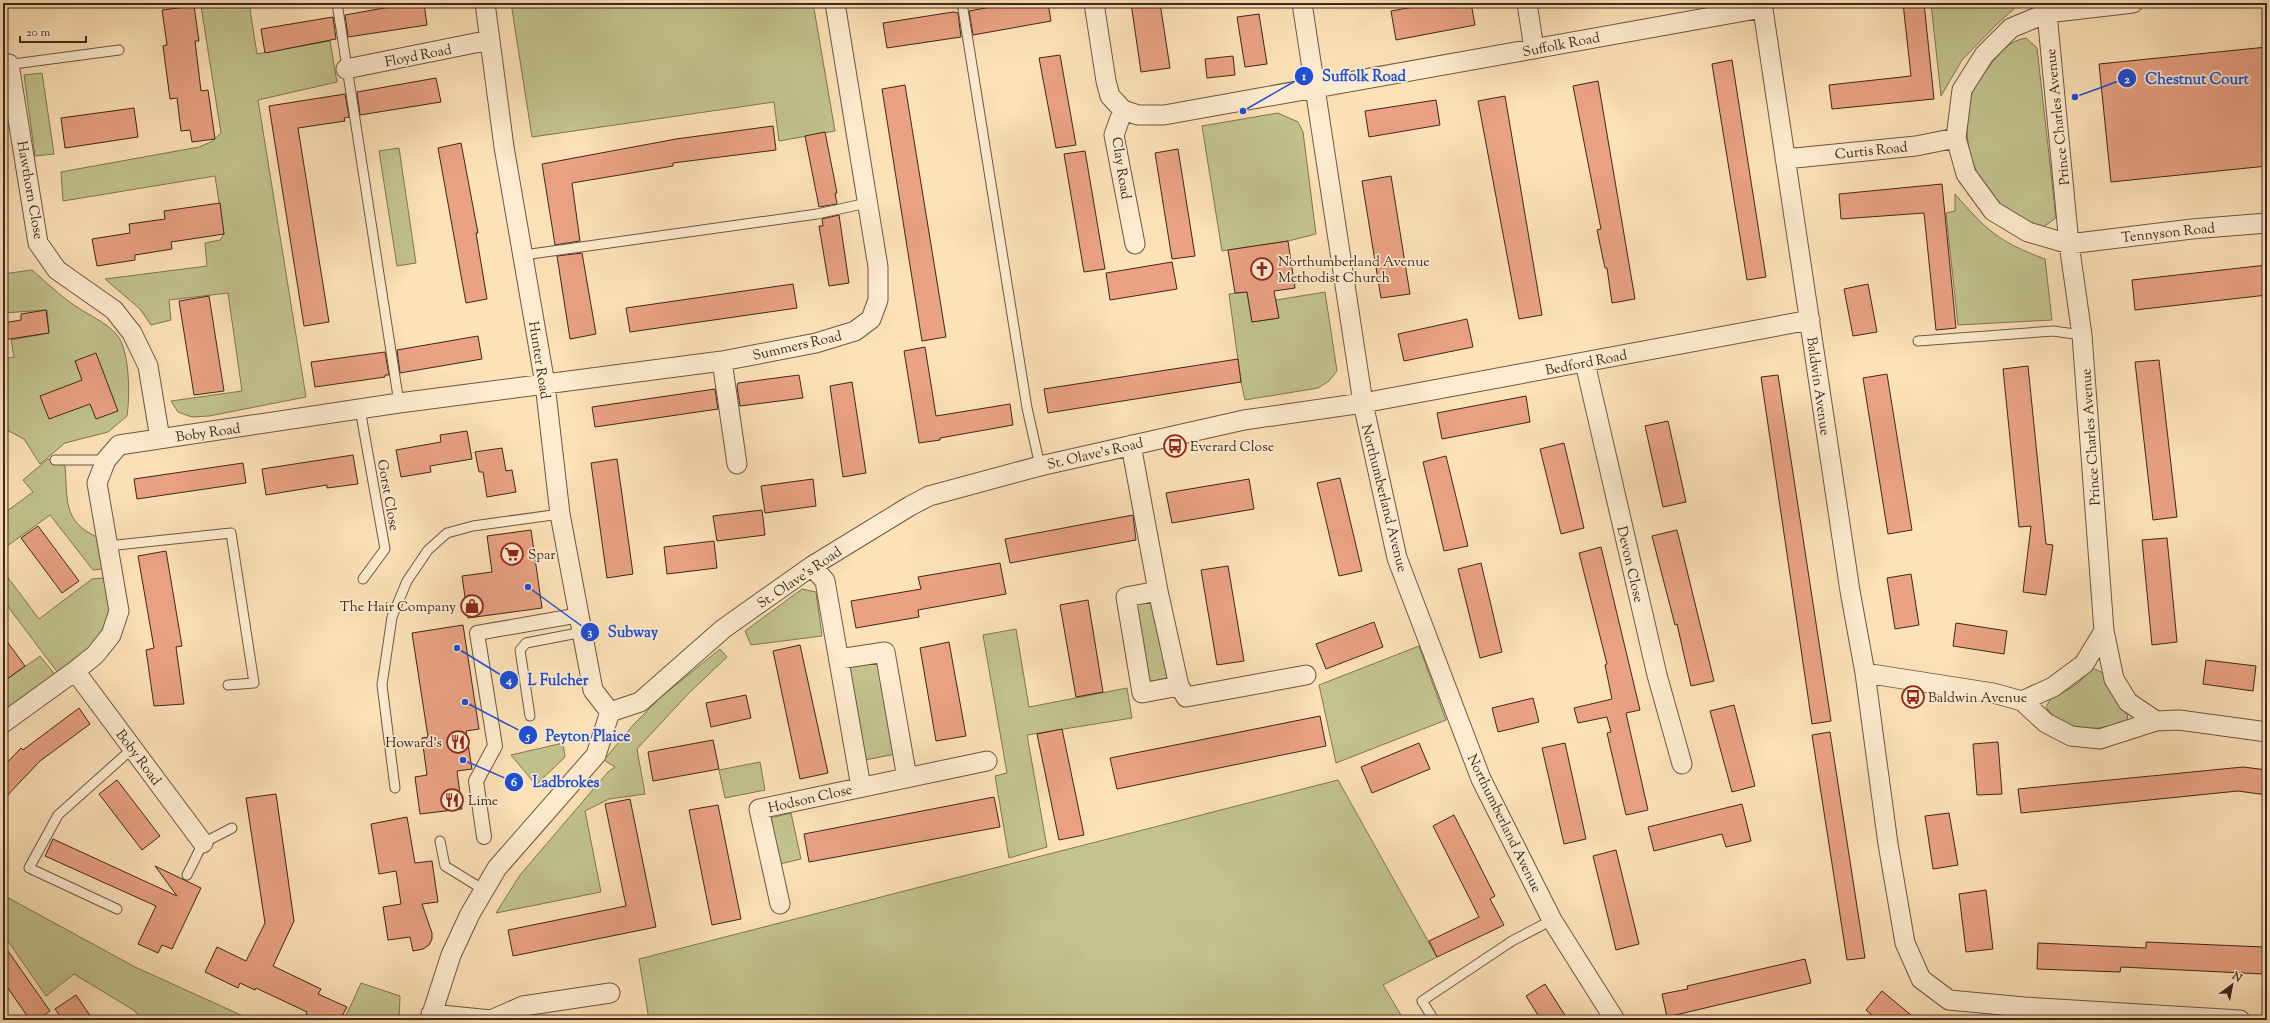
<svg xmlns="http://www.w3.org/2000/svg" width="2270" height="1023" viewBox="0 0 2270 1023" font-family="'Sorts Mill Goudy',serif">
<rect width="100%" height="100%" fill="#fde2b7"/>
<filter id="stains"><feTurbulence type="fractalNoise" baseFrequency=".005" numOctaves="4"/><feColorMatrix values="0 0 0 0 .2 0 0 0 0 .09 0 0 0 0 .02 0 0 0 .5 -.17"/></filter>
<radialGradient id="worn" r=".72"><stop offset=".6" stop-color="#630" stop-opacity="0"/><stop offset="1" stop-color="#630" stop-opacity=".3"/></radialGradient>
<path fill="#c2c38d" stroke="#807554" d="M 221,3 L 249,3 L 257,54 L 330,41 L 337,82 L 258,100 L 306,397 L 209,416 L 192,417 L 178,412 L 171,401 L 242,391 L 228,293 L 169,300 L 171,320 L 151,325 L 140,309 L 105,279 L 207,266 L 205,243 L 220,240 L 224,234 L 215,176 L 63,201 L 61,172 L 199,147 L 211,142 L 221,133 L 201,6 Z
M 511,3 L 813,3 L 835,131 L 779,141 L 774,102 L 532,137 Z
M 1931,3 L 2017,3 L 2015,8 L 1996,25 L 1962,60 L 1941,96 Z
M 2026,38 L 2037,48 L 2056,218 L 2043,227 C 2027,221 2013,215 2000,204 C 1972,180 1962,139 1969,104 C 1971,90 1981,77 1989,67 C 1999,53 2008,41 2026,38 Z
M 42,73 L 54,154 L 35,156 L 24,75 Z
M 1278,113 L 1298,122 L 1303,132 L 1316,234 L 1288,241 L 1222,251 L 1202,126 Z
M 399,148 L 416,263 L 397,266 L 379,151 Z
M 1955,194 C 1986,230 1999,242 2045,259 L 2052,320 L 1958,325 L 1946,213 L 1955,211 Z
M 32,270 C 46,282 59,295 74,305 C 88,315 106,322 117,335 C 130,351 130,396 127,416 L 108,432 L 65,443 L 40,464 L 24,439 L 3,428 L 3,359 L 14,357 L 11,340 L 49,333 L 47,310 L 3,313 L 3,274 Z
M 1247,292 L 1252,322 L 1279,318 L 1276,300 L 1325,292 L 1337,371 L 1329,381 L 1318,388 L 1245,400 L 1241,382 L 1229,294 Z
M 48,459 L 65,466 C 68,499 62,521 97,537 L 102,569 L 93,570 L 50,515 L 3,549 L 3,514 L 33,492 L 23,480 Z
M 3,571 L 39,619 L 92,579 L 104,578 C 106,588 110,599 110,609 C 110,639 79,657 58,673 L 3,600 Z
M 802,589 L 816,592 L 822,636 L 751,645 L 745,631 Z
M 1154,601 L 1169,678 L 1148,682 L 1134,605 Z
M 1016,629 L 1029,707 L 1127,688 L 1132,718 L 1027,735 L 1047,847 L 1009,858 L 995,776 L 1007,773 L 983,635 Z
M 1419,646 L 1446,720 L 1336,763 L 1319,685 Z
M 720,649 L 727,657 L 688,694 L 637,749 L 645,794 L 609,799 L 585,811 L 601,892 L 496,913 L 520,875 L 608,772 L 615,767 L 604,760 L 634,724 L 661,697 Z
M 40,656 L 56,676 L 3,715 L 3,682 Z
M 878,659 L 896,754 L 865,760 L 847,665 Z
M 2095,669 L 2103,673 L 2111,693 L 2128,712 L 2127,721 C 2118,723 2108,727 2099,728 C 2080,730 2056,724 2046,707 L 2051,698 C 2066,691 2080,685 2089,670 Z
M 563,743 L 565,757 L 536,785 L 511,755 Z
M 760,762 L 765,790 L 725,798 L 719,770 Z
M 1338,780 L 1437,957 L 1383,985 L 1404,1020 L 649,1020 L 639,959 Z
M 791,813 L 801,859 L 780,864 L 770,818 Z
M 3,895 L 135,967 L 252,1020 L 142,1020 L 135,1011 L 74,974 L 46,996 L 3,934 Z
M 361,983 L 400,996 L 399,1020 L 344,1020 Z"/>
<path fill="#eaa283" stroke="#3d271c" d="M 412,3 L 424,3 L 427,25 L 348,37 L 345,15 Z
M 1013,3 L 1048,3 L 1051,21 L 973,35 L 969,11 Z
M 1131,3 L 1160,3 L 1170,68 L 1141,72 Z
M 1436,3 L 1471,3 L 1475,25 L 1396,40 L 1391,11 Z
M 1903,3 L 1924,3 L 1934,99 L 1832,109 L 1829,85 L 1911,76 Z
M 194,6 L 199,41 L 195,41 L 201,91 L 208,90 L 215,139 L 192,142 L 190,130 L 181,131 L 177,98 L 170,99 L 163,46 L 167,45 L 162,10 Z
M 953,12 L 958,13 L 961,37 L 887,48 L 883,23 Z
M 1259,14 L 1267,64 L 1245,67 L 1237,17 Z
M 333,17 L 336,39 L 265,53 L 261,29 Z
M 2267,47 L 2267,166 L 2111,182 L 2099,64 Z
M 1060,55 L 1076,145 L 1056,148 L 1039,58 Z
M 1233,56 L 1235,75 L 1207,78 L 1205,59 Z
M 1732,60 L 1766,277 L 1747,280 L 1712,64 Z
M 436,78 L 441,102 L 360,115 L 357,92 Z
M 1598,81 L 1635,299 L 1612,303 L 1607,268 L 1605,268 L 1597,230 L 1601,229 L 1573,86 Z
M 905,85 L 946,337 L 922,341 L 882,89 Z
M 345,94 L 349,117 L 344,118 L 345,121 L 298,128 L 329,322 L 304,326 L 269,106 Z
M 1505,96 L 1542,315 L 1519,319 L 1478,101 Z
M 1436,100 L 1440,125 L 1369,137 L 1365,111 Z
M 134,108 L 138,137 L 65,148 L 61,118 Z
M 773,126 L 776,150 L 673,163 L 673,166 L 572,183 L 580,241 L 555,245 L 542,164 L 676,139 Z
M 825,132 L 837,193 L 835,193 L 837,204 L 819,207 L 805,136 Z
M 461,143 L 478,233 L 476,233 L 487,299 L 466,303 L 438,148 Z
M 1178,149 L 1195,256 L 1172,259 L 1155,153 Z
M 1085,151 L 1105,269 L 1084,272 L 1064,154 Z
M 1391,176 L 1410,294 L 1381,298 L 1362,181 Z
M 1942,184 L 1956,328 L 1936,330 L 1924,213 L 1841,219 L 1839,194 Z
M 220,203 L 224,234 L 171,242 L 172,249 L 135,255 L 135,260 L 97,266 L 92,239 L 130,233 L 129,224 L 165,219 L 164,211 Z
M 839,215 L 849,283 L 829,286 L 819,226 L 823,226 L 822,219 Z
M 1288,241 L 1295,288 L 1274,291 L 1279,318 L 1252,322 L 1247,292 L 1235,293 L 1228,250 Z
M 582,253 L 596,334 L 570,339 L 557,256 Z
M 1172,262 L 1177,289 L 1110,300 L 1106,273 Z
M 2267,265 L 2267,295 L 2135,310 L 2132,280 Z
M 793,284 L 797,308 L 630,332 L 626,308 Z
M 1868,284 L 1877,332 L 1853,336 L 1844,289 Z
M 209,296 L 224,391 L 194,395 L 179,301 Z
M 46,310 L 49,333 L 3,340 L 3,323 L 21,320 L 21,314 Z
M 1467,319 L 1473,347 L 1404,361 L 1398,334 Z
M 478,336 L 482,359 L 400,373 L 397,350 Z
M 925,347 L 936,416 L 1010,404 L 1013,425 L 940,438 L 940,440 L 919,443 L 904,351 Z
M 385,352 L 389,375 L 385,375 L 385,377 L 315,387 L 311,362 Z
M 96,353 L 118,411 L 96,419 L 90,404 L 49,419 L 40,396 L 82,380 L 75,361 Z
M 1238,359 L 1241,382 L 1048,413 L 1044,389 Z
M 2159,360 L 2177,517 L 2153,520 L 2135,362 Z
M 2028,366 L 2046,544 L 2053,545 L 2046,595 L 2023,592 L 2031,526 L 2019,527 L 2003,369 Z
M 1887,374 L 1912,530 L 1888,534 L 1863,378 Z
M 799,375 L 803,398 L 740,406 L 737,386 L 738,383 Z
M 1778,375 L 1831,721 L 1812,724 L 1761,377 Z
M 852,382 L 866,473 L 843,477 L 830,386 Z
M 715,389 L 718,409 L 595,427 L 592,407 Z
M 1526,396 L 1530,422 L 1442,439 L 1437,413 Z
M 1668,421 L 1686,502 L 1663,507 L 1645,426 Z
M 467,431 L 472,459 L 430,466 L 431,472 L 401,477 L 396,450 L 441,442 L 440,435 Z
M 1564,443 L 1584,528 L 1561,534 L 1540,449 Z
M 502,448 L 506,471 L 512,470 L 516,492 L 487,497 L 483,472 L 479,472 L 475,452 Z
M 353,455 L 358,484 L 327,488 L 327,485 L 266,495 L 262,469 Z
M 1446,456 L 1468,546 L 1444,551 L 1423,462 Z
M 617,459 L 633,574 L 607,578 L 591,463 Z
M 243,463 L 246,483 L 137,499 L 134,479 Z
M 1340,478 L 1362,571 L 1339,576 L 1317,483 Z
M 813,479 L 816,506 L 765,513 L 761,486 Z
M 1249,479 L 1254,509 L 1172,523 L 1166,493 Z
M 762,510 L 765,535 L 717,541 L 713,516 Z
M 1133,515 L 1136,540 L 1010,563 L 1005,539 Z
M 38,526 L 79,581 L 62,593 L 21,538 Z
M 531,530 L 542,608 L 468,618 L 462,576 L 492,572 L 487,536 Z
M 1677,530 L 1714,681 L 1691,686 L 1677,624 L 1675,625 L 1652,536 Z
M 2167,538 L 2177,642 L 2152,645 L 2142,540 Z
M 714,541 L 717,568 L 667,574 L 664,547 Z
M 1601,547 L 1640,710 L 1626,713 L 1648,810 L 1626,815 L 1607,733 L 1611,732 L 1607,717 L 1578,723 L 1574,708 L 1612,699 L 1605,665 L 1607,664 L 1579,553 Z
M 166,551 L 182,646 L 176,647 L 184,704 L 154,706 L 146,650 L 154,648 L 138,556 Z
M 1000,563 L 1006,594 L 918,610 L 919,617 L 856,628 L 851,601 L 921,589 L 918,577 Z
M 1481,563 L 1502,652 L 1480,658 L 1458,569 Z
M 1228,566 L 1244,661 L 1217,665 L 1201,570 Z
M 1911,574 L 1919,625 L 1895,629 L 1887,578 Z
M 1088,600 L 1103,692 L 1076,697 L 1060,605 Z
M 1374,622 L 1383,647 L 1326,669 L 1316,644 Z
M 1956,623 L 2007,631 L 2004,654 L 1953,646 Z
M 463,625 L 479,729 L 466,731 L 472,769 L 457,771 L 462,809 L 420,814 L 415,777 L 427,775 L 422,738 L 428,737 L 412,633 Z
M 3,636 L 25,666 L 3,682 Z
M 949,642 L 966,736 L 936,741 L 920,648 Z
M 800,645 L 828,773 L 800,779 L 773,651 Z
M 2206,660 L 2256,666 L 2253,691 L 2203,684 Z
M 746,695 L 751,718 L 711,727 L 706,703 Z
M 1533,698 L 1539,722 L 1498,732 L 1492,708 Z
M 1734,705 L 1755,786 L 1732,792 L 1710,711 Z
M 79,708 L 90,724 L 40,761 L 3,800 L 3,767 L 21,748 L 23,750 Z
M 1320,716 L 1326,746 L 1117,789 L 1110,758 Z
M 1062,729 L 1084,835 L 1059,840 L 1037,734 Z
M 1830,732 L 1865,958 L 1847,960 L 1812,735 Z
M 713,740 L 719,769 L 653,781 L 648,752 Z
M 1998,742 L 2002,794 L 1977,795 L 1973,744 Z
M 1419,743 L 1430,769 L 1372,793 L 1361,767 Z
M 1565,743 L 1586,839 L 1564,844 L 1542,748 Z
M 2243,767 L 2267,770 L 2267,795 L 2238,791 L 2021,813 L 2018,789 Z
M 117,780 L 160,836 L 142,850 L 99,794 Z
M 276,794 L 294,921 L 273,966 L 321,989 L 318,994 L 347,1007 L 340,1020 L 304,1020 L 307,1012 L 256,988 L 255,990 L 240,983 L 238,988 L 205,972 L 217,947 L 246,961 L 265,923 L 246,798 Z
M 994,797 L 1000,827 L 809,862 L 804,834 Z
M 630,799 L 656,927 L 513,956 L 508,930 L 626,906 L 605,804 Z
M 1742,804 L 1751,841 L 1726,847 L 1722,834 L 1654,851 L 1648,827 Z
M 718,805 L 741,919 L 712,925 L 689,810 Z
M 1949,813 L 1958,865 L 1933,869 L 1925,816 Z
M 1454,815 L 1495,896 L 1490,899 L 1504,925 L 1437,957 L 1429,941 L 1479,917 L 1433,826 Z
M 407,817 L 415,863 L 432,861 L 438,902 L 422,904 L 432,933 L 432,939 L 429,945 L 423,949 L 413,951 L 410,937 L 388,940 L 383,907 L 401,904 L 396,871 L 379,874 L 371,824 Z
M 53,839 L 177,896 L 155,866 L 201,888 L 172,949 L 162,945 L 158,953 L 138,944 L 156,906 L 45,856 Z
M 1616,850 L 1639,944 L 1616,950 L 1593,856 Z
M 1986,890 L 1993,949 L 1966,952 L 1959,894 Z
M 2146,942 L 2264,947 L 2263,974 L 2121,967 L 2120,972 L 2037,969 L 2038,943 L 2146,948 Z
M 3,944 L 50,1011 L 37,1020 L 30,1020 L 3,981 Z
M 1805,959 L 1811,983 L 1667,1017 L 1662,994 L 1688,989 L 1687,986 Z
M 1545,984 L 1568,1020 L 1541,1020 L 1526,996 Z
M 1882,991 L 1917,1020 L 1878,1020 L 1866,1010 Z
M 76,995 L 93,1020 L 63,1020 L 55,1009 Z"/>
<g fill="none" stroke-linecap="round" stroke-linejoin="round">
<g stroke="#6d5643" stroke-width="11">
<path id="service" d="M 337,3 L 399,403
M 962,3 L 1027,408 L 1040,466
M 6,65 L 119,50
M 524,255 L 817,214 L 867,203
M 1918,341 L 2053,331 L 2082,335
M 360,409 L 385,549 L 363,579
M 55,460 L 106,460
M 107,546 L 231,533 L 254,683 L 228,685
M 530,716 L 520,650 L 526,643 L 583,632
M 395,788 L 382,685 L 392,617 L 407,581 L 428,550 L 447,533 L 473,526 L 560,514
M 440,841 L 445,866 L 484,890
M 187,875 L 203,843 L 232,828
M 117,909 L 29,868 L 58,815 L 133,748
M 1434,1020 L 1422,1001 L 1512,941 L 1552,920"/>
</g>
<g stroke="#6d5643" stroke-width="16">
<path id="pedestrian" d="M 484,837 L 476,781 L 495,746 L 477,633 L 580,615"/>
</g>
<g stroke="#6d5643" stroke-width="21">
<path id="minor" d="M 485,3 L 504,147 L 545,384 L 560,514 L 593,690 L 610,712
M 1094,3 L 1106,81 L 1110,96 L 1123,110
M 1302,3 L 1363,403 L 1397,558 L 1481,779 L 1552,920 L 1615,1020
M 1527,3 L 1534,49
M 1762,3 L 1850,591 L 1865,673 L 1888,844 L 1905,943 L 1921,979 L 1949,1000 L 2024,1007 L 2240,1020
M 2046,3 L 2069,244 L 2082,335 L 2104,631 L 2114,679 L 2128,702 L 2156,721
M 2133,3 L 2047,13 L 2011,28 L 1984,55 L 1962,90 L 1956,138 L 1966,174 L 1993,211 L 2028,232 L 2069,244 L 2192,229 L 2267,223
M 9,64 L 38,243 L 57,270 L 114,310 L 132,333 L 148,366 L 160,439
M 346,69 L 490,40
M 1123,110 L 1138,115 L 1164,115 L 1762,8
M 1123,110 L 1114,135 L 1135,244
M 1785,159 L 1916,146 L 1956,138
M 722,361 L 737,464
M 1585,363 L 1657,675 L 1682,764
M 1131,445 L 1158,591 L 1179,686 L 1186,697 L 1306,675
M 812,566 L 825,581 L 861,787
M 1158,591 L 1126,597 L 1142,693 L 1179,686
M 839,659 L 885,652 L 907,778
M 1865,673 L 1993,693 L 2022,701 L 2046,723 L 2071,736 L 2100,739 L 2156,721 L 2179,720 L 2267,732
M 2022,701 L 2053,687 L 2084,664 L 2104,631
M 610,712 L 640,702 L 723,629 L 812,566 L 910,506 L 929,496 L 1040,466 L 1244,420 L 1363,403 L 1810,320
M 3,723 L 75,671
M 203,843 L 75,671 L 95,655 L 111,635 L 119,611 L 97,483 L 106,460 L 119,445 L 399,403 L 722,361 L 816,343 L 855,331 L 871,319 L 878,300 L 878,267 L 835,3
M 780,904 L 759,809 L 987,761
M 431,1014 L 491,1020 L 523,1006 L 610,993
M 430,1020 L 451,955 L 470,914 L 497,868 L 596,755 L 610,712"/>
</g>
<use href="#service" stroke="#feecd0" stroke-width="9"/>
<use href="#pedestrian" stroke="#feecd0" stroke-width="14"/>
<use href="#minor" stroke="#feecd0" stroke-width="19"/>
</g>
<defs>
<g id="church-ring" transform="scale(1.15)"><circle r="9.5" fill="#feecd0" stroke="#8f2418" stroke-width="1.5"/><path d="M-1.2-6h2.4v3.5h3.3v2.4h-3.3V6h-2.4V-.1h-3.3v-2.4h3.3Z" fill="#8f2418"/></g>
<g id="bus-ring" transform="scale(1.15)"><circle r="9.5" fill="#feecd0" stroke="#8f2418" stroke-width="1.5"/><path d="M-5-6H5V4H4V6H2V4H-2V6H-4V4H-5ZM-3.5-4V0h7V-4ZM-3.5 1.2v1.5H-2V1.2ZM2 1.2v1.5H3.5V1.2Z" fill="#8f2418"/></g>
<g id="supermarket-ring" transform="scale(1.15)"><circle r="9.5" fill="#feecd0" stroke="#8f2418" stroke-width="1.5"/><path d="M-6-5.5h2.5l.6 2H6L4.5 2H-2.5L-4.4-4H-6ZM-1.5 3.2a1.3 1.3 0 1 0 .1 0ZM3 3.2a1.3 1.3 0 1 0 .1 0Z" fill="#8f2418"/></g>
<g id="shop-ring" transform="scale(1.15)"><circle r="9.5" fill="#feecd0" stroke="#8f2418" stroke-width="1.5"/><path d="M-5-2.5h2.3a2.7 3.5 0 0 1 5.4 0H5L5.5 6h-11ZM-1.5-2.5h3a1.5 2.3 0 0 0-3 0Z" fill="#8f2418"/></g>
<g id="restaurant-ring" transform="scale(1.15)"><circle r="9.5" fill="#feecd0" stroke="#8f2418" stroke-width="1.5"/><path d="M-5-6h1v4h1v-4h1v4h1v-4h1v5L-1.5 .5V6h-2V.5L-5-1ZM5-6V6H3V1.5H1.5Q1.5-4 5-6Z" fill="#8f2418"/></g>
</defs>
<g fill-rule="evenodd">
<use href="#church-ring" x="1262" y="269"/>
<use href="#bus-ring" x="1175" y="446"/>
<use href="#supermarket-ring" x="512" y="554"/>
<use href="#shop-ring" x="472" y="606"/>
<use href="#bus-ring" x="1913" y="697"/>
<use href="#restaurant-ring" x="458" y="742"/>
<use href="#restaurant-ring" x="452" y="800"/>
</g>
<g text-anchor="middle" stroke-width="3.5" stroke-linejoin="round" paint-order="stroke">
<g font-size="14" fill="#3d271c" stroke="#feecd0">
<text transform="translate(1561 44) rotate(-11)" y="5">Suffolk Road</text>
<text transform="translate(418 55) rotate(-11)" y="5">Floyd Road</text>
<text transform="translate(2057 117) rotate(-96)" y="5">Prince Charles Avenue</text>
<text transform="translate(1871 150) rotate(-6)" y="5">Curtis Road</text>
<text transform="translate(1122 168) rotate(81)" y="5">Clay Road</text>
<text transform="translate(31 190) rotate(80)" y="5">Hawthorn Close</text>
<text transform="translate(2168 232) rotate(-6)" y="5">Tennyson Road</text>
<text transform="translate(797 345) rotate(-13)" y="5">Summers Road</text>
<text transform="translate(540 360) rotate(81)" y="5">Hunter Road</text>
<text transform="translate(1586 362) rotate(-11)" y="5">Bedford Road</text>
<text transform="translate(1819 386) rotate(82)" y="5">Baldwin Avenue</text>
<text transform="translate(208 432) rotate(-8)" y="5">Boby Road</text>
<text transform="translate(2090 437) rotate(-94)" y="5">Prince Charles Avenue</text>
<text transform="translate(1095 453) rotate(-13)" y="5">St. Olave's Road</text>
<text transform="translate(389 495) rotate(80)" y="5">Gorst Close</text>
<text transform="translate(1385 498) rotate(76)" y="5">Northumberland Avenue</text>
<text transform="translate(1631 564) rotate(77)" y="5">Devon Close</text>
<text transform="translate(799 577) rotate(-34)" y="5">St. Olave's Road</text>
<text transform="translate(139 757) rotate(53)" y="5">Boby Road</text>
<text transform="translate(810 798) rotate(-13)" y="5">Hodson Close</text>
<text transform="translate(1505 823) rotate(64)" y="5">Northumberland Avenue</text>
</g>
<g font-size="14" fill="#3d271c" stroke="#feecd0" text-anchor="start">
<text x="1278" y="266">Northumberland Avenue<tspan x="1278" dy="16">Methodist Church</tspan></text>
<text x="1190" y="451">Everard Close</text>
<text x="528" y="559">Spar</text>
<text x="456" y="611" text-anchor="end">The Hair Company</text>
<text x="1928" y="702">Baldwin Avenue</text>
<text x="442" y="747" text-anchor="end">Howard's</text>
<text x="468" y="805">Lime</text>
</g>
</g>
<path fill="none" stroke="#1d4ed8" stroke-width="1.5" d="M1243 111L1304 76M2075 97L2127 78M528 587L590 632M457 648L509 680M465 702L528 735M463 760L514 782"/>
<g fill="#1d4ed8" stroke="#feecd0" stroke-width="1.5">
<circle cx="1243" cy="111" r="4"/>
<circle cx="2075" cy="97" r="4"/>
<circle cx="528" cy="587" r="4"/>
<circle cx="457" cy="648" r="4"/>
<circle cx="465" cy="702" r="4"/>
<circle cx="463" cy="760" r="4"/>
<circle cx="1304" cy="76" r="10"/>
<circle cx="2127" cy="78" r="10"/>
<circle cx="590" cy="632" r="10"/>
<circle cx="509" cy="680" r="10"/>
<circle cx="528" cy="735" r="10"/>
<circle cx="514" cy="782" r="10"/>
</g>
<g font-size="12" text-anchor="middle" font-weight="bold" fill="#fff">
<text x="1304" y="80">1</text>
<text x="2127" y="83">2</text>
<text x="590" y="636">3</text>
<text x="509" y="684">4</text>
<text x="528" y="740">5</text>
<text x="514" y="786">6</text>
</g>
<g font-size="15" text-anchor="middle" font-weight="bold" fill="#1d4ed8" stroke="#feecd0" stroke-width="3.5" stroke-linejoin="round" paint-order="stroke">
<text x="1364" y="81">Suffolk Road</text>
<text x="2197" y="84">Chestnut Court</text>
<text x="633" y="637">Subway</text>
<text x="558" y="685">L Fulcher</text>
<text x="588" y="741">Peyton Plaice</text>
<text x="566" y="787">Ladbrokes</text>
</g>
<rect width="2270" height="1023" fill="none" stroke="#fde2b7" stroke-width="16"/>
<rect x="4" y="4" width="2262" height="1015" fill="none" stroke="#3d271c" stroke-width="2"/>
<rect x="8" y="8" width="2254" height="1007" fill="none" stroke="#3d271c"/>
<g transform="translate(2232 985) rotate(32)" stroke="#feecd0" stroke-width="3" paint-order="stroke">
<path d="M0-3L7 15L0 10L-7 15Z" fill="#3d271c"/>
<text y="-6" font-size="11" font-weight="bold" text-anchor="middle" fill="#3d271c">N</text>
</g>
<path d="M20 36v6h66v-6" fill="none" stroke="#3d271c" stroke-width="2"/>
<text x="26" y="36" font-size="12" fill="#3d271c" stroke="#feecd0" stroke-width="3" paint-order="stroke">20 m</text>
<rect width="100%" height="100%" filter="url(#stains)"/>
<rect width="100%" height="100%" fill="url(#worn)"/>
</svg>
